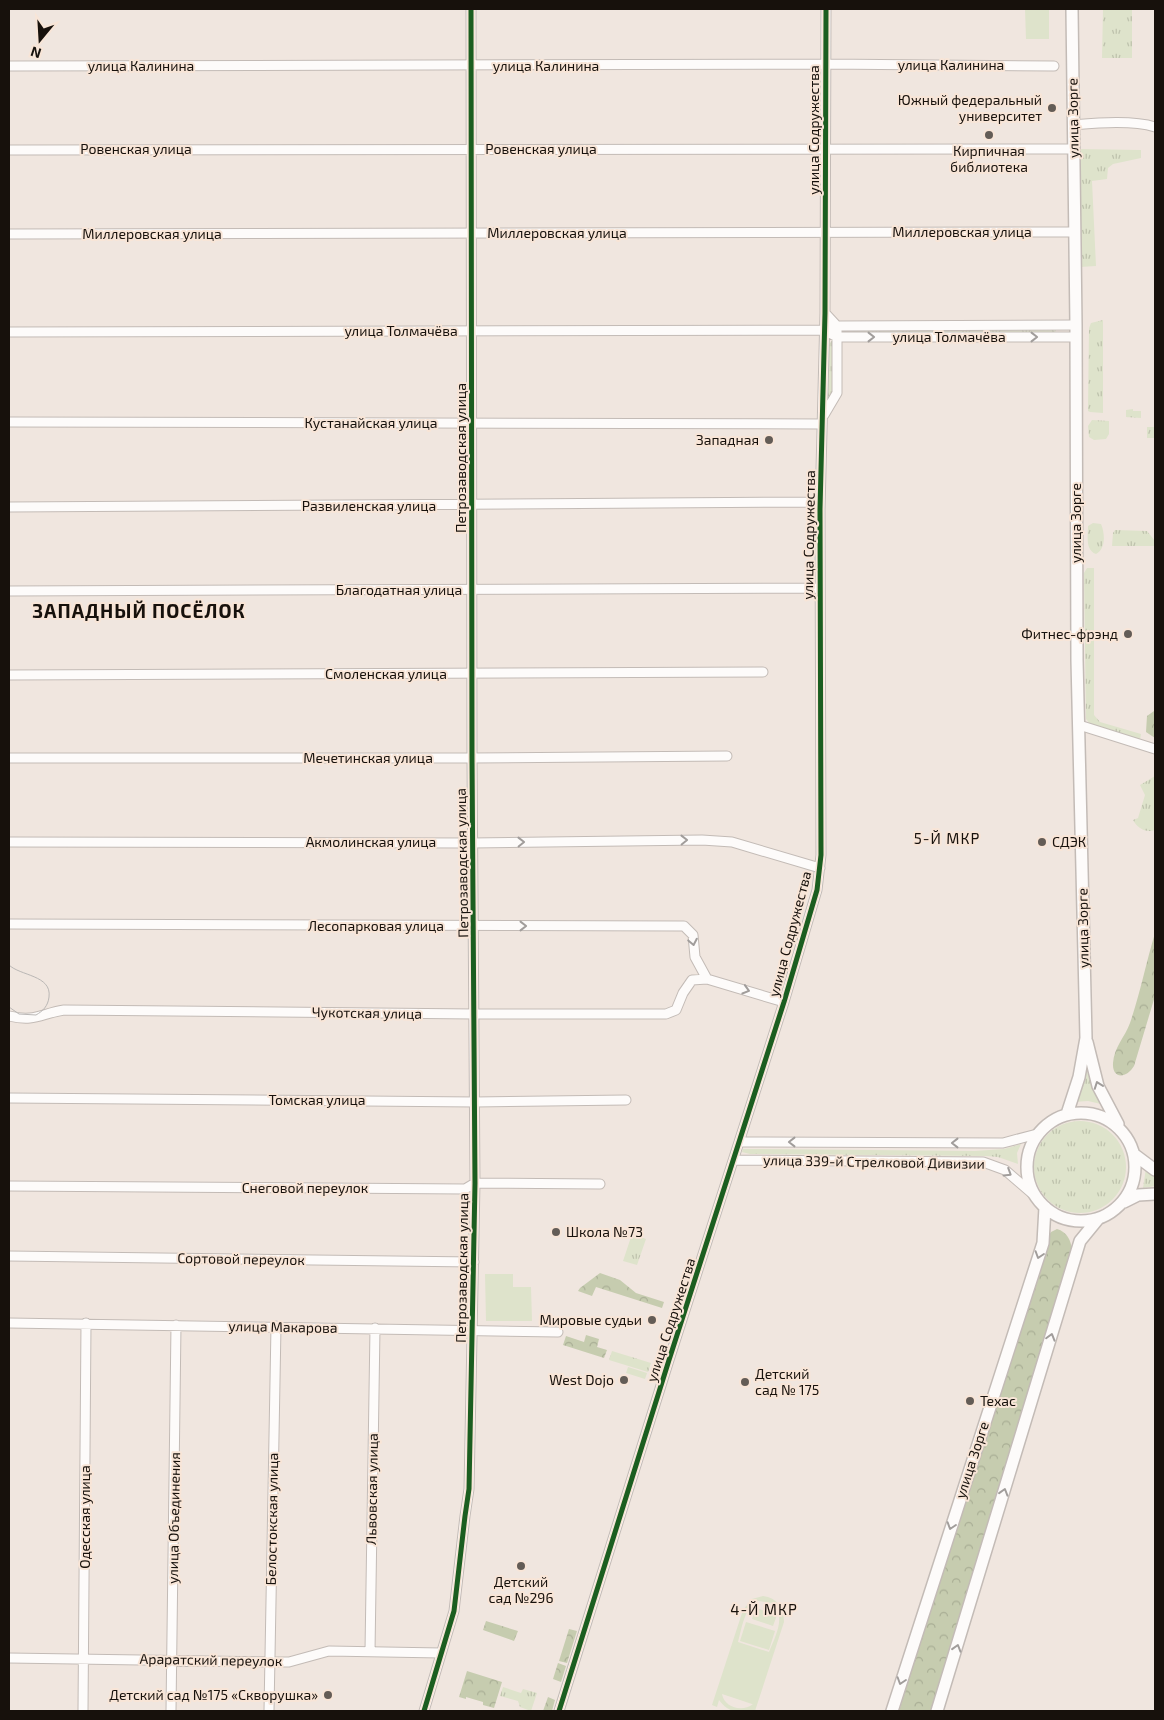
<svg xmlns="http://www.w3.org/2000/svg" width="1164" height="1720" viewBox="0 0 1164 1720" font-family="'Exo 2',sans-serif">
<defs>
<pattern id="grass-tufts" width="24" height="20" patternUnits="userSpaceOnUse" patternTransform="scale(1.25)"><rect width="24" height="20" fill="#dee3cb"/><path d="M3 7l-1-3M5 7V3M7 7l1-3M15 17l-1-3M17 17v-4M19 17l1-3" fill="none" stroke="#bec2ad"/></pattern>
<pattern id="forest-crowns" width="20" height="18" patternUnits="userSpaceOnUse" patternTransform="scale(1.25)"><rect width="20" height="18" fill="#c6ccaf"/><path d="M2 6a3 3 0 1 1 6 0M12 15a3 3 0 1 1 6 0" fill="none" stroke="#a9ae95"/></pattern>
</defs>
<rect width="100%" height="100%" fill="#f0e6df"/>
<path fill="url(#grass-tufts)" d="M 1103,9 L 1132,9 L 1132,58 L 1102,58 Z
M 1078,149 L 1141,150 L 1141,158 L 1113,164 L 1108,168 L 1107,179 L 1092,181 L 1096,266 L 1080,267 Z
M 1103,320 L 1103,413 L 1090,412 L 1088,411 L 1089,328 L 1091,323 Z
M 853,329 L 1054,329 L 1056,330 L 1054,334 L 854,333 L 852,332 Z
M 832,340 L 834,342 L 833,392 L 830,397 L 826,395 L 827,348 Z
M 1133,409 L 1133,411 L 1141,411 L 1141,418 L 1126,417 L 1126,410 Z
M 1092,420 L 1109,421 L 1109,434 L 1106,439 L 1094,440 L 1089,437 L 1088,426 Z
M 1147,427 L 1155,427 L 1155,438 L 1147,438 Z
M 1093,523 L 1101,524 C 1105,533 1106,549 1096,554 C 1085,550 1088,536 1088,526 Z
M 1115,530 L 1147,531 L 1155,541 L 1155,546 L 1112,546 L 1113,533 Z
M 1087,568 L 1094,568 L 1094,715 L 1100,722 L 1141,734 L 1140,740 L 1091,725 L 1086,719 L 1084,573 Z
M 1155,776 L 1155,830 C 1146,833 1138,829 1133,820 L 1138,818 L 1145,795 L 1140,785 Z
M 1086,1068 L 1093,1090 L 1101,1104 L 1088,1101 L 1073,1102 Z
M1034 1167a46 46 0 1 1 92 0a46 46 0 1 1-92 0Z
M 1021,1144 L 1017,1153 L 1018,1164 L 998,1157 L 986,1156 L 750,1154 L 742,1152 L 743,1149 L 751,1149 L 975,1151 L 1004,1149 Z
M 1146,1168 L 1155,1175 L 1155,1186 L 1143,1188 Z
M 632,1234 L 646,1239 L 637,1265 L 623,1261 Z
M 612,1351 L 651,1363 L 648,1372 L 609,1360 Z
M 628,1367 L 647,1373 L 645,1379 L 626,1373 Z
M 503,1687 L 521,1693 L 523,1689 L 537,1693 L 531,1711 L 520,1707 L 518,1701 L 500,1696 Z"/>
<path fill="url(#forest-crowns)" d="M 1154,711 L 1155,711 L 1155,738 L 1146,732 L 1147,716 Z
M 1155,933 L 1155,996 L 1134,1066 C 1127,1078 1112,1080 1113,1063 C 1114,1047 1125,1037 1130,1023 C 1140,994 1146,963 1155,933 Z
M 1057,1229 C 1067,1232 1071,1240 1072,1250 L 933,1711 L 899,1711 L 1048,1237 L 1051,1232 Z
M 600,1273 L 620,1280 L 636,1293 L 664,1302 L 662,1308 L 596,1287 L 592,1296 L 578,1291 L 580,1288 Z
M 586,1335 L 599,1339 L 597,1347 L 607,1350 L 604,1358 L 563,1345 L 566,1336 L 584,1342 Z
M 486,1621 L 518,1631 L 514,1641 L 483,1630 Z
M 569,1629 L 577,1631 L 567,1663 L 559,1661 Z
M 558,1663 L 566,1666 L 561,1682 L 553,1679 Z
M 467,1671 L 502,1682 L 494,1708 L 483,1705 L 483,1702 L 466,1697 L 466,1699 L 459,1697 Z
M 548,1697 L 555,1700 L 552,1711 L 543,1711 Z"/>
<path fill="#dee3cb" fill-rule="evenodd" d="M 1025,9 L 1049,9 L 1049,39 L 1026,39 Z
M 485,1274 L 513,1274 L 513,1287 L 531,1287 L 532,1321 L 486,1321 Z
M 763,1596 C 777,1598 784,1607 784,1622 L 755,1711 C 740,1711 730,1715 719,1700 L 717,1707 L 712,1705 L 743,1610 L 752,1599 ZM 758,1601 L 772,1603 C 787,1616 775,1637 769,1652 L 738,1642 C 742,1628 744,1608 758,1601 ZM 722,1694 L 752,1704 L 753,1704 C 742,1713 724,1707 722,1694 Z
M 756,1608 L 777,1615 L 773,1626 L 752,1619 Z
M 746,1622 L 775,1631 L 769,1650 L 740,1641 Z"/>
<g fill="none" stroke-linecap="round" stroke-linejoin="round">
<g stroke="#c3bbb6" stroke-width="11">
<path id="minor" d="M 9,66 L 826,64 L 1054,66
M 1073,125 C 1098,123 1132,120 1155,127
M 9,150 L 1074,149
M 9,234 L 1074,232
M 824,330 L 837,337 L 1076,337
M 9,332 L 824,330 L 837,326 L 1076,325
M 824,415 L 837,393 L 837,326 L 825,313
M 9,422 L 822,424
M 9,507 L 820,502
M 9,591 L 820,588
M 9,675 L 763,672
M 1079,725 L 1155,749
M 9,758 L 472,758 L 727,756
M 9,842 L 472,843 L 702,840 L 732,842 L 820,868
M 9,924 L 684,926 L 693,935 L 695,957 L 707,979
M 9,1016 C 35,1022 40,1014 64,1010 L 474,1014 L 666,1014 L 676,1010 L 683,993 L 692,980 L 707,979 L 784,1002
M 9,1098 L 475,1102 L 626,1100
M 739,1142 L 1003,1143 L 1037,1134
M 734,1160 L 983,1162 L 1005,1170 L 1034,1195
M 9,1186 L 465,1189 L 475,1183 L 600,1184
M 9,1256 L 474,1262
M 9,1323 L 558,1332
M 370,1651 L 375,1328
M 9,1658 L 270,1662 L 289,1662 L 329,1651 L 441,1653
M 83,1711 L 86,1323
M 171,1711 L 176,1325
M 269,1711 L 276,1326
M 424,1711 L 454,1611 L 465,1516 L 469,1489 L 475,1183 L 472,758 L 471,9
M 559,1711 L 669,1360 L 784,1002 L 817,890 L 821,855 L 820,509 L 825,313 L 826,9"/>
</g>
<g stroke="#c3bbb6" stroke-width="14">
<path id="major" d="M 1087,1042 L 1098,1086 L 1118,1124
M1027 1167a54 54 0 1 1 108 0a54 54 0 1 1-108 0Z
M 1067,1114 L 1079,1077 L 1086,1038 L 1077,660 L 1076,325 L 1072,9
M 1135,1155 L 1155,1170
M 1124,1202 L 1138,1195 L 1155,1194
M 892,1711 L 1043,1243 L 1045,1207
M 937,1711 L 1080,1241 L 1098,1219"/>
</g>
<use href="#minor" stroke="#fdfbfa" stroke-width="9"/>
<use href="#major" stroke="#fdfbfa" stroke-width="11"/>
<path stroke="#bab7b5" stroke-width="1" d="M 9,965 C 20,976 52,975 49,997 C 48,1006 43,1011 36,1015 L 19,1014 L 9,1007"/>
<g stroke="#f8e5d7" stroke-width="8">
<path id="cycleway" d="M 424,1711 L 454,1611 L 465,1516 L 469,1489 L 475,1183 L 472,758 L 471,9
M 559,1711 L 669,1360 L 784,1002 L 817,890 L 821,855 L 820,509 L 825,313 L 826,9"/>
</g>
<use href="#cycleway" stroke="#1b5e20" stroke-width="5"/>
</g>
<defs><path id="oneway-chevron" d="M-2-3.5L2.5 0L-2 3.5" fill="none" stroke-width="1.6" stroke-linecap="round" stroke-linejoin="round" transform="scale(1.25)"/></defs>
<g stroke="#a19d9b">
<use href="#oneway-chevron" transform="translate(871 337)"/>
<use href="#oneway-chevron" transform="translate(1034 337)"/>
<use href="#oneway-chevron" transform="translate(684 840) rotate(-1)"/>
<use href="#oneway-chevron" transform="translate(521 842) rotate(-1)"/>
<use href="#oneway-chevron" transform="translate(523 926)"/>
<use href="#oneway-chevron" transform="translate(693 942) rotate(79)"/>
<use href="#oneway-chevron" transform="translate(746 990) rotate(17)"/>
<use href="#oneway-chevron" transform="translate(1098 1085) rotate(-110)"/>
<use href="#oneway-chevron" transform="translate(792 1142) rotate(-180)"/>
<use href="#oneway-chevron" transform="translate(955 1143) rotate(-180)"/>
<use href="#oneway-chevron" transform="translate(1008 1173) rotate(32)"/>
<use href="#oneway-chevron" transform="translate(1039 1255) rotate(108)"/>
<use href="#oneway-chevron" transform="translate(1051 1337) rotate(-74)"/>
<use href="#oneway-chevron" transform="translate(1004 1492) rotate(-73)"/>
<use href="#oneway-chevron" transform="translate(951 1526) rotate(108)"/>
<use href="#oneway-chevron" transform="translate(957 1648) rotate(-73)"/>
<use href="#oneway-chevron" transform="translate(901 1681) rotate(108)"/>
</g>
<g fill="#635c56" stroke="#f8e5d7" stroke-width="2">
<circle cx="1052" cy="108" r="5"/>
<circle cx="989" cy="135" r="5"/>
<circle cx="769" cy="440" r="5"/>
<circle cx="1128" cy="634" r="5"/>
<circle cx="1042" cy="842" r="5"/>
<circle cx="556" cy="1232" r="5"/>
<circle cx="652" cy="1320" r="5"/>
<circle cx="624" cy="1380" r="5"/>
<circle cx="745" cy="1382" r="5"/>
<circle cx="970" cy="1401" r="5"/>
<circle cx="521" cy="1566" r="5"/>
<circle cx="328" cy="1695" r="5"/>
</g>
<g text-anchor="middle" stroke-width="4" stroke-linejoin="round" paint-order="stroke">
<g font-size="14" fill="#17110c" stroke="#f8e5d7">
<text x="951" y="70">улица Калинина</text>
<text x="141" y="71">улица Калинина</text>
<text x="546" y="71">улица Калинина</text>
<text transform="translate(1073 118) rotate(-91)" y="5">улица Зорге</text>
<text transform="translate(814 130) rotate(-90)" y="5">улица Содружества</text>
<text x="136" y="154">Ровенская улица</text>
<text x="541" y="154">Ровенская улица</text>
<text x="962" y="237">Миллеровская улица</text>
<text x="557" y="238">Миллеровская улица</text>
<text x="152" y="239">Миллеровская улица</text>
<text x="401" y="336">улица Толмачёва</text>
<text x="949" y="342">улица Толмачёва</text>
<text x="371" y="428">Кустанайская улица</text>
<text transform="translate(461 458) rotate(-90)" y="5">Петрозаводская улица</text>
<text x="369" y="511">Развиленская улица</text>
<text transform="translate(1076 523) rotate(-90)" y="5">улица Зорге</text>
<text transform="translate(809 535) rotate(-89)" y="5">улица Содружества</text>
<text x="399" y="595">Благодатная улица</text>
<text x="386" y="679">Смоленская улица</text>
<text x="368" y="763">Мечетинская улица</text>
<text x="371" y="847">Акмолинская улица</text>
<text transform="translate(462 863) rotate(-91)" y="5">Петрозаводская улица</text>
<text x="376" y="931">Лесопарковая улица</text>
<text transform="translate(1083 928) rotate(-91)" y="5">улица Зорге</text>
<text transform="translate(790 934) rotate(-75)" y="5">улица Содружества</text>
<text transform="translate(367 1013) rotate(1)" y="5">Чукотская улица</text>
<text x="317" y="1105">Томская улица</text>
<text transform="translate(874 1162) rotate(1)" y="5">улица 339-й Стрелковой Дивизии</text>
<text x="305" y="1193">Снеговой переулок</text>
<text transform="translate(241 1259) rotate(1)" y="5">Сортовой переулок</text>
<text transform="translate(462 1268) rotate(-89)" y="5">Петрозаводская улица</text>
<text transform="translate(671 1320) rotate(-72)" y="5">улица Содружества</text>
<text transform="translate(283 1327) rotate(1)" y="5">улица Макарова</text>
<text transform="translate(972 1460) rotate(-72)" y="5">улица Зорге</text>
<text transform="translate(372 1489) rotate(-89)" y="5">Львовская улица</text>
<text transform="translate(85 1517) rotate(-90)" y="5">Одесская улица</text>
<text transform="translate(174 1518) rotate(-89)" y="5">улица Объединения</text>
<text transform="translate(272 1519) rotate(-89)" y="5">Белостокская улица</text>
<text transform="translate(211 1660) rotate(1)" y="5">Араратский переулок</text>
</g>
<g font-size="14" fill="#17110c" stroke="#f8e5d7" text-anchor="end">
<text x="1042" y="105">Южный федеральный<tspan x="1042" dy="16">университет</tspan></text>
<text x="989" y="156" text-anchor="middle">Кирпичная<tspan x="989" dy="16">библиотека</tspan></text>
<text x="759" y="445">Западная</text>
<text x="1118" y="639">Фитнес-фрэнд</text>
<text x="1052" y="847" text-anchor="start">СДЭК</text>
<text x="566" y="1237" text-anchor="start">Школа №73</text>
<text x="642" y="1325">Мировые судьи</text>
<text x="755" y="1379" text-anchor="start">Детский<tspan x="755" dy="16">сад № 175</tspan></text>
<text x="614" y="1385">West Dojo</text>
<text x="980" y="1406" text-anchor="start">Техас</text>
<text x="521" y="1587" text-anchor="middle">Детский<tspan x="521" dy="16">сад №296</tspan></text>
<text x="318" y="1700">Детский сад №175 «Скворушка»</text>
</g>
<g font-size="15" letter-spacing="1" fill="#17110c" stroke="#f8e5d7">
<text x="947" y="844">5-Й МКР</text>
<text x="764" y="1615">4-Й МКР</text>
</g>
<g font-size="19" font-weight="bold" letter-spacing="1" fill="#17110c" stroke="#f8e5d7">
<text x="139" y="618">ЗАПАДНЫЙ ПОСЁЛОК</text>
</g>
</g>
<rect width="1164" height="1720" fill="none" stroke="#17110c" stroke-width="20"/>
<g transform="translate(40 40) rotate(198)" stroke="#f8e5d7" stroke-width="4" paint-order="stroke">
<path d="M0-4L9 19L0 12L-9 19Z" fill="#17110c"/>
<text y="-8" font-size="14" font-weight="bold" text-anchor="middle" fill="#17110c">N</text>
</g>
</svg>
